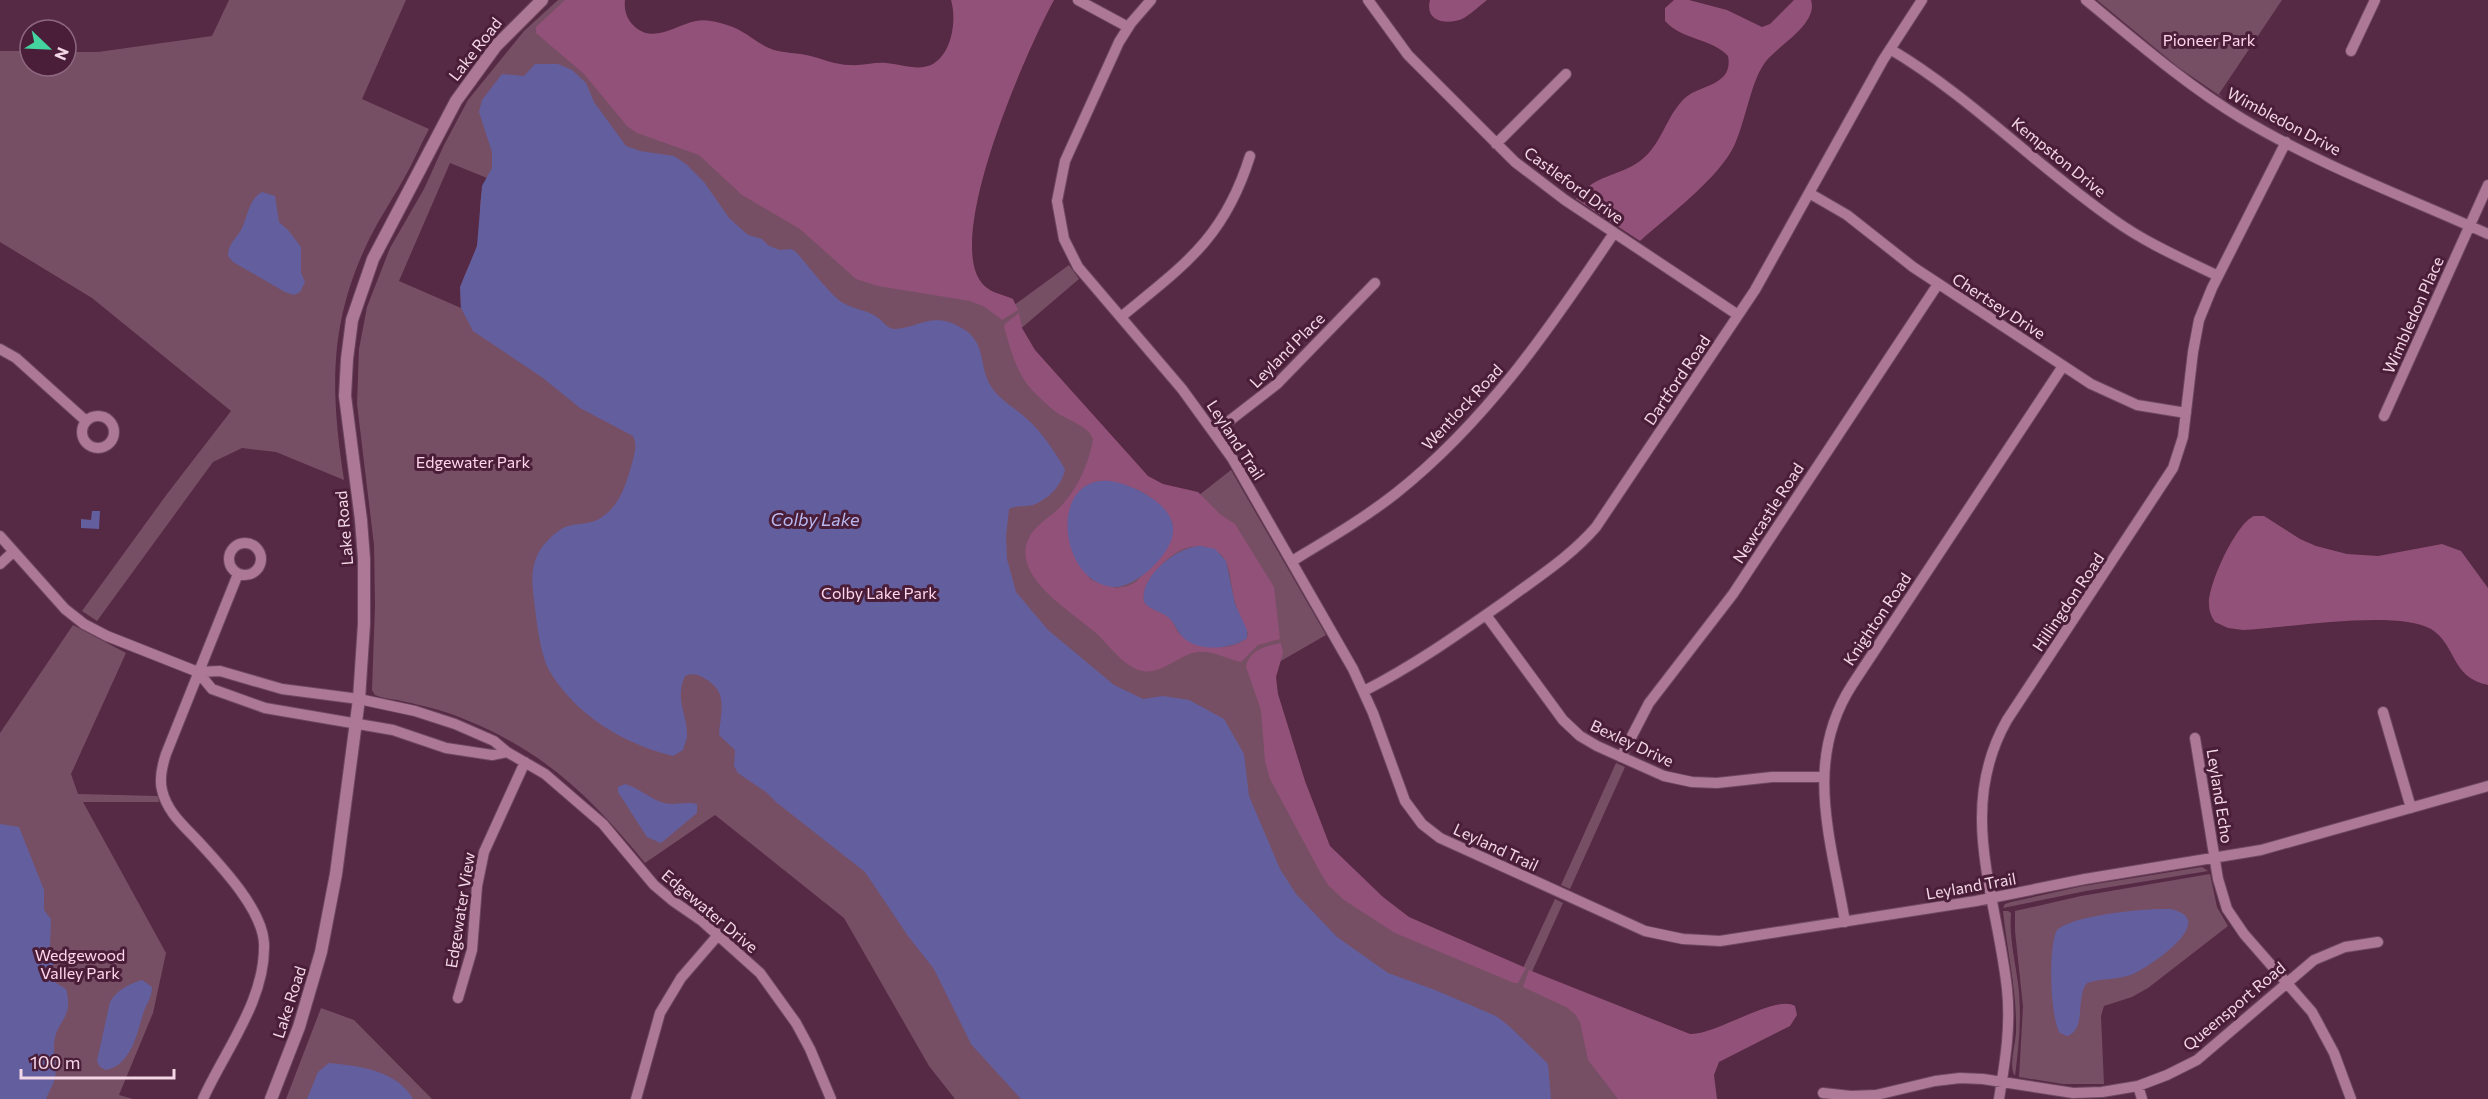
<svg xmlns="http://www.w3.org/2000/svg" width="2488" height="1099" viewBox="0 0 2488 1099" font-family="Commissioner,sans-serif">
<rect width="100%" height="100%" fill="#562944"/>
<path fill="#764f65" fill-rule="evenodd" d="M 229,0 L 406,0 L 362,99 L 429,129 C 420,146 412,165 402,182 C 390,203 376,224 366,246 C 328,327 331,395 344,480 L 276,452 L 242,448 L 213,462 L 97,621 L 82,611 L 167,494 L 231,411 L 92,298 L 0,242 L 0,51 L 30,51 L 30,66 L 66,66 L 66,52 L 98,52 L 212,36 Z
M 558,0 L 613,0 L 632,53 L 1002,314 L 1069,265 L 1079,279 L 1018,331 L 1175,514 L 1231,470 L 1326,635 L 1267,669 L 1324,844 L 1407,920 L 1522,970 L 1555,899 L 1563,903 L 1531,974 L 1711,1099 L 955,1099 L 929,1066 L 844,918 L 715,815 L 645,863 C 587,792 538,746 451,714 C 434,708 415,704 397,700 C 390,699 382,698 375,695 L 372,690 L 375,605 L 374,545 L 357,404 L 359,349 L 367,307 L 390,248 L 424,189 L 444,145 L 468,100 L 524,31 ZM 450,163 L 487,178 C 475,200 484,224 477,246 C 469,273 458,276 461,308 L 399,281 Z
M 2097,0 L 2282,0 L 2219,94 L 2223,98 L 2178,67 Z
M 73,625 L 126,653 L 71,774 L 78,794 L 158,796 L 159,802 L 83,802 L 166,953 L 153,1013 L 119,1095 L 133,1099 L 0,1099 L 0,733 Z
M 1616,763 L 1625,767 L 1570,889 L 1561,885 Z
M 2202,867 L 2208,871 L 2086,891 L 2003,908 L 2005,904 L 2011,902 L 2083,886 Z
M 2210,874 L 2217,907 L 2228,926 L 2148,988 L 2132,997 L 2104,1006 L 2101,1016 L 2104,1084 L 2063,1084 L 2019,1077 L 2023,1007 L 2015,931 L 2015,911 L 2081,896 Z
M 2003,911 L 2008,911 L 2011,913 C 2009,937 2015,960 2018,983 C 2022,1014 2019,1046 2015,1076 C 2008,1067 2016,1043 2016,1031 C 2017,990 2007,952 2003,911 Z
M 321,1008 L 354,1020 L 432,1099 L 286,1099 Z"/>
<path fill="#925178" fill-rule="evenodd" d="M 565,0 L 625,0 C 624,9 626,18 633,25 C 652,45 675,25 696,21 C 707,19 717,22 727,25 C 747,31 756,44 774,50 C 785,53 796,53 806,55 C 821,58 835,65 850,65 C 862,66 874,62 886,63 C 901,64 917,71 931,65 C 952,55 957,20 951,0 L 1054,0 C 1027,50 945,234 981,282 C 989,293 1002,294 1013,299 L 1018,310 L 1002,320 L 985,307 L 970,301 L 878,286 L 856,279 L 800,229 L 742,195 L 699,155 L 637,133 L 627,126 L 584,74 L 536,33 L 536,27 Z
M 1430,0 L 1487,0 C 1479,6 1472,13 1464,18 C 1448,26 1424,22 1430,0 Z
M 1674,0 L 1689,0 L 1727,10 L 1762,27 L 1770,24 L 1794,0 L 1811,0 C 1819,25 1775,47 1764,64 C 1751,82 1745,123 1734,146 C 1719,178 1667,217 1640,241 L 1576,199 C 1595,174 1618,177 1640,161 C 1662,145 1666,115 1686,97 C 1700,85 1734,85 1728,56 C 1711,38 1682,40 1665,21 L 1665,8 Z
M 1019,313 L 1022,328 L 1035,350 L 1148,476 L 1163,484 L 1198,492 L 1221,515 L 1235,524 L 1274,587 L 1280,639 L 1258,645 L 1241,662 C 1226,659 1213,650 1197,652 C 1178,655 1162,675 1142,671 C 1123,666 1110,646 1096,633 C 1074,613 1012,578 1028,540 C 1033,527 1046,520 1056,511 C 1075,494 1089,465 1093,439 C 1089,426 1067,420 1056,412 C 1048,406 1040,398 1032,390 C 1016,373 1011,350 1004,327 L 1005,324 ZM 1104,481 C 1133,484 1159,496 1173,524 L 1171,541 L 1136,582 L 1128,586 L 1116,588 L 1094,581 L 1090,579 L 1069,540 L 1068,517 L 1072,504 L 1083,488 L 1094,482 ZM 1201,546 C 1234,551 1228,576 1235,602 C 1238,612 1243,623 1248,633 L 1247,638 C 1229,653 1199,648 1181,635 C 1175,630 1174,621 1168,616 C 1160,611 1150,610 1144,602 C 1140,582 1168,554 1186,548 C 1191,546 1196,547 1201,546 Z
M 2254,516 L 2264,516 L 2300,539 L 2316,546 L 2347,554 L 2378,556 L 2442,544 L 2461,551 L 2488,588 L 2488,685 C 2450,677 2457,645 2431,629 C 2396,609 2287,628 2243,630 L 2228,628 L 2215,622 C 2211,616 2209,611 2209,604 C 2208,585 2236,523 2254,516 Z
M 1281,643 L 1283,653 L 1276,677 L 1278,694 L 1305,781 L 1330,846 L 1383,897 L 1409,917 L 1526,968 L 1518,983 L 1514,983 L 1395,933 L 1344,900 L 1328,885 L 1320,872 L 1270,779 L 1265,761 L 1261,710 L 1246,667 C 1249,650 1266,646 1281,643 Z
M 1529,970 L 1690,1034 C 1716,1035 1775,994 1795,1006 L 1797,1015 L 1790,1026 L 1719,1062 L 1714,1075 L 1717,1099 L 1618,1099 L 1588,1060 L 1580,1022 L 1575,1014 L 1566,1007 L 1523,987 Z"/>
<path fill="#635f9f" d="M 535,64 L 558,64 L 572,70 L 586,83 L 594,102 L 626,146 L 640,151 L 674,156 L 686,164 L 704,182 L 729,218 L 748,235 L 762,239 L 769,246 L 780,250 L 791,249 L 796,252 C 808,265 829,294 843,303 C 853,309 867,310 877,317 C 883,321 887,329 895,329 C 918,328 932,312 958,326 C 989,341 977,366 992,388 C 1000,400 1016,409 1026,418 C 1043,433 1054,451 1065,469 C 1062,485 1049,499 1033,505 C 1025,507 1017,505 1009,509 L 1006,536 L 1007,559 L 1016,592 L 1048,630 L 1114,685 L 1143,699 L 1163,696 L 1189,700 L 1224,719 L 1244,754 L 1249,796 L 1280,869 L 1296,894 L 1337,937 L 1388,973 L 1435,990 L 1496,1016 L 1509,1026 L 1548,1064 L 1551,1099 L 1021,1099 L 971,1044 L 934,969 L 908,936 L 865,872 L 776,802 L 766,792 L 738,773 L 734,766 L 735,750 L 719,735 C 720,713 730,692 704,678 C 698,674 692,673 685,676 C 674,700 688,715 687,736 C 687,740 684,746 683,750 L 673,756 C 624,744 575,715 549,670 C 541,655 537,625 535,608 C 533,590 529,571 538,554 C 542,545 554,533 563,528 C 575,522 591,526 602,517 C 619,506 626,485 631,467 C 634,456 638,446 633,436 L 580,408 L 543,378 L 473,331 L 461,308 L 460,287 L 477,246 L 482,186 L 492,168 L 492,152 L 479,112 L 482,100 L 502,74 L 524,76 Z
M 262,192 L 275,196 L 279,222 L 288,230 L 301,247 L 301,273 L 305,282 L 300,292 L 294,295 L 285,292 L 233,262 L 228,256 C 228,244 235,240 241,230 C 248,217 248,200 262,192 Z
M 1110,481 C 1132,484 1176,505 1173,532 C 1172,554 1135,589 1113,587 C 1058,582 1048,475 1110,481 Z
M 92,511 L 100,511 L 99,529 L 81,528 L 81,519 L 91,520 Z
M 1201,546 L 1215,549 L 1226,561 L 1235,604 L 1247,630 L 1247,638 C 1233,649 1199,652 1185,639 C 1177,633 1175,622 1168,617 C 1160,611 1150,610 1144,602 C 1139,577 1177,546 1201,546 Z
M 625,784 C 639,788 650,799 664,803 C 675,806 686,801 697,804 L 697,813 L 661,843 L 647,837 L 618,792 L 618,787 Z
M 0,824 L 19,827 L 44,890 L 44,910 L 51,919 L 50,945 L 56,983 L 66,989 C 74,1020 57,1018 54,1043 C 53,1055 58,1070 54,1081 C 52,1087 48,1093 46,1099 L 0,1099 Z
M 2170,909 C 2221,919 2151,966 2133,974 C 2118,980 2102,978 2087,983 C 2075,997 2087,1030 2067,1036 L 2060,1033 C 2050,1018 2048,946 2057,930 C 2072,915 2147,908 2170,909 Z
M 142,980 L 152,987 C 152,998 146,1004 143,1014 C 137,1034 131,1065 106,1070 L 100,1067 L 97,1061 L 110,1002 C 117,990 129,984 142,980 Z
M 329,1063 C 358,1066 397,1070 413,1099 L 307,1099 L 318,1072 Z"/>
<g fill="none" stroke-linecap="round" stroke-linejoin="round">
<g stroke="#6d475f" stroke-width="12">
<path id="minor" d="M 1078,0 L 1128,27
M 1151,0 L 1131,23 L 1119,42 L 1065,161 L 1057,201 L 1064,239 L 1078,267 L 1182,389 L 1232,458 L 1353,669 L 1373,713 L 1405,801 L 1422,824 L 1440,838 L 1645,931 L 1683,939 L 1720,941 L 1976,901 L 2085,879 L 2261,850 L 2488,786
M 1368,0 L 1408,55 L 1515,162 L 1565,200 L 1738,315
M 2086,0 C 2136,41 2185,84 2241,118 C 2319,165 2406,197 2488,234
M 1890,49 C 1971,97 2036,166 2114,220 C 2146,243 2183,259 2218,276
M 2351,51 L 2375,0
M 1496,144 L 1566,74
M 1809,193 L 1847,215 L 1913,267 L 2091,384 L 2137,405 L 2186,413
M 1121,317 C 1184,265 1224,239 1250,156
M 0,349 L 16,358 L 86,421
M 2384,416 L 2488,185
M82 432a16 16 0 1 1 32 0a16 16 0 1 1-32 0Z
M 1215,432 L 1277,384 L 1375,283
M 0,536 L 65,609 L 84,624 L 107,636 L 198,672 L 220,671 L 282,689 L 359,699 L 415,711 L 455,724 L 494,741 L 507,752 L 545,774 L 603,824 L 654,885 L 673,901 L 702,921 L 760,973 L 796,1023 L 810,1049 L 831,1099
M229 559a16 16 0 1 1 32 0a16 16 0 1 1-32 0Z
M 1292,561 C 1327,540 1363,519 1395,494 C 1486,422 1550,328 1614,233
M 0,564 L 13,552
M 1486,615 L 1563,720 L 1580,736 L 1597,746 L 1664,776 L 1692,782 L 1717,783 L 1772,777 L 1823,777
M 198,672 L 212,689 L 265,708 L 393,730 L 446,748 L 492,755 L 507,752
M 1364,691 C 1415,665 1460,633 1507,600 C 1538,577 1571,556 1596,527 L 1755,290 L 1883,60 L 1922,0
M 2383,712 L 2411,808
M 2195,738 L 2218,879 L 2227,909 L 2244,934 L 2312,1012 L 2334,1053 L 2351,1099
M 1621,757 L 1649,703 L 1733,594 L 1938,284
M 1845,922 C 1831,839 1803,761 1852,685 L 2063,366
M 458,998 L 472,950 L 477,886 L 484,852 L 525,762
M 2138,1086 L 2142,1099
M 1823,1093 L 1851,1096 L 1876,1095 L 1935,1081 L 1960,1078 L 1983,1079 L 2073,1093 L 2102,1092 L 2138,1086 L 2167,1075 L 2197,1060 L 2314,960 L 2345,947 L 2378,942
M 203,1099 C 225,1050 266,1000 264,943 C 262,909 221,866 198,841 C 184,826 167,812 162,790 C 159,778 162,766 166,754 L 238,574
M 636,1099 L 660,1013 L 681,978 L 719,934
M 1999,1099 C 2005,1062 2011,1027 2007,989 C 1997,895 1956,810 2007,720 L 2173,468 L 2183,437 L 2193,352 L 2199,320 L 2212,288 L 2286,142"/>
</g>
<g stroke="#6d475f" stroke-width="14">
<path id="tertiary" d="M 271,1099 L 299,1027 L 321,952 L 336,874 L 359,699 L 364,624 L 364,559 L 361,520 L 345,396 L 347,359 L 352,320 L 373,259 L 456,101 L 496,46 L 542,0"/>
</g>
<use href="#minor" stroke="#ac7895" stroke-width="10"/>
<use href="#tertiary" stroke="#ac7895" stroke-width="12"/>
</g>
<g text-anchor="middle" stroke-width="6" stroke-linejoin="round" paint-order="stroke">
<g font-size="16" fill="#ffd7ec" stroke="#4a1e39">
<text x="2209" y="46">Pioneer Park</text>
<text x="473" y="468">Edgewater Park</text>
<text x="879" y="599">Colby Lake Park</text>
<text x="80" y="961">Wedgewood<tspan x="80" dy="18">Valley Park</tspan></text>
</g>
<g font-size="16" fill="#f4d7e6" stroke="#4a1e39">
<text transform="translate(475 49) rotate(-52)" y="6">Lake Road</text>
<text transform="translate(2284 121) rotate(28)" y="6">Wimbledon Drive</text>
<text transform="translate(2059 157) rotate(39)" y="6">Kempston Drive</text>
<text transform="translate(1574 185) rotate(36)" y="6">Castleford Drive</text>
<text transform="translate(1999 306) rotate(33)" y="6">Chertsey Drive</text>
<text transform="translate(2413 315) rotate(-66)" y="6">Wimbledon Place</text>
<text transform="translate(1287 350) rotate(-45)" y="6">Leyland Place</text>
<text transform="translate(1677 380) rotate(-56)" y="6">Dartford Road</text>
<text transform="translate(1462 407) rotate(-47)" y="6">Wentlock Road</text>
<text transform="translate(1236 440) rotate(57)" y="6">Leyland Trail</text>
<text transform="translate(1768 513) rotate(-57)" y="6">Newcastle Road</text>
<text transform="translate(344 528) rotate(-95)" y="6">Lake Road</text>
<text transform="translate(2068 602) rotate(-56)" y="6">Hillingdon Road</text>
<text transform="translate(1877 619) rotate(-56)" y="6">Knighton Road</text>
<text transform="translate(1632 743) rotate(25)" y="6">Bexley Drive</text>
<text transform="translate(2220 796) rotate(81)" y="6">Leyland Echo</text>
<text transform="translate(1496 847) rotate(25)" y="6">Leyland Trail</text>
<text transform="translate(1971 886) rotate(-10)" y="6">Leyland Trail</text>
<text transform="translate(460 910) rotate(-81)" y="6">Edgewater View</text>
<text transform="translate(710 911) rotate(40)" y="6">Edgewater Drive</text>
<text transform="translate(289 1002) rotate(-72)" y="6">Lake Road</text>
<text transform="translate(2234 1006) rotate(-40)" y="6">Queensport Road</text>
</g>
<g font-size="18" font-style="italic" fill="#bab9f1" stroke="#4a1e39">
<text x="815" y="526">Colby Lake</text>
</g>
</g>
<g transform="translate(48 48) rotate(113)"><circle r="28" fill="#4a1e39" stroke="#8e687e" stroke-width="1.5"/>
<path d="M0-4.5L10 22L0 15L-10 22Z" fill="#43d4a0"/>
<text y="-9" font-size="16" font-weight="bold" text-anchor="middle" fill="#f4d7e6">N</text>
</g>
<path d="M21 1069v9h153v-9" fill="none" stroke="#f4d7e6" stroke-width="3"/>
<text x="30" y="1069" font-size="18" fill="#f4d7e6" stroke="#4a1e39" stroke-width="4.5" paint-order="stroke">100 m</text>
</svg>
